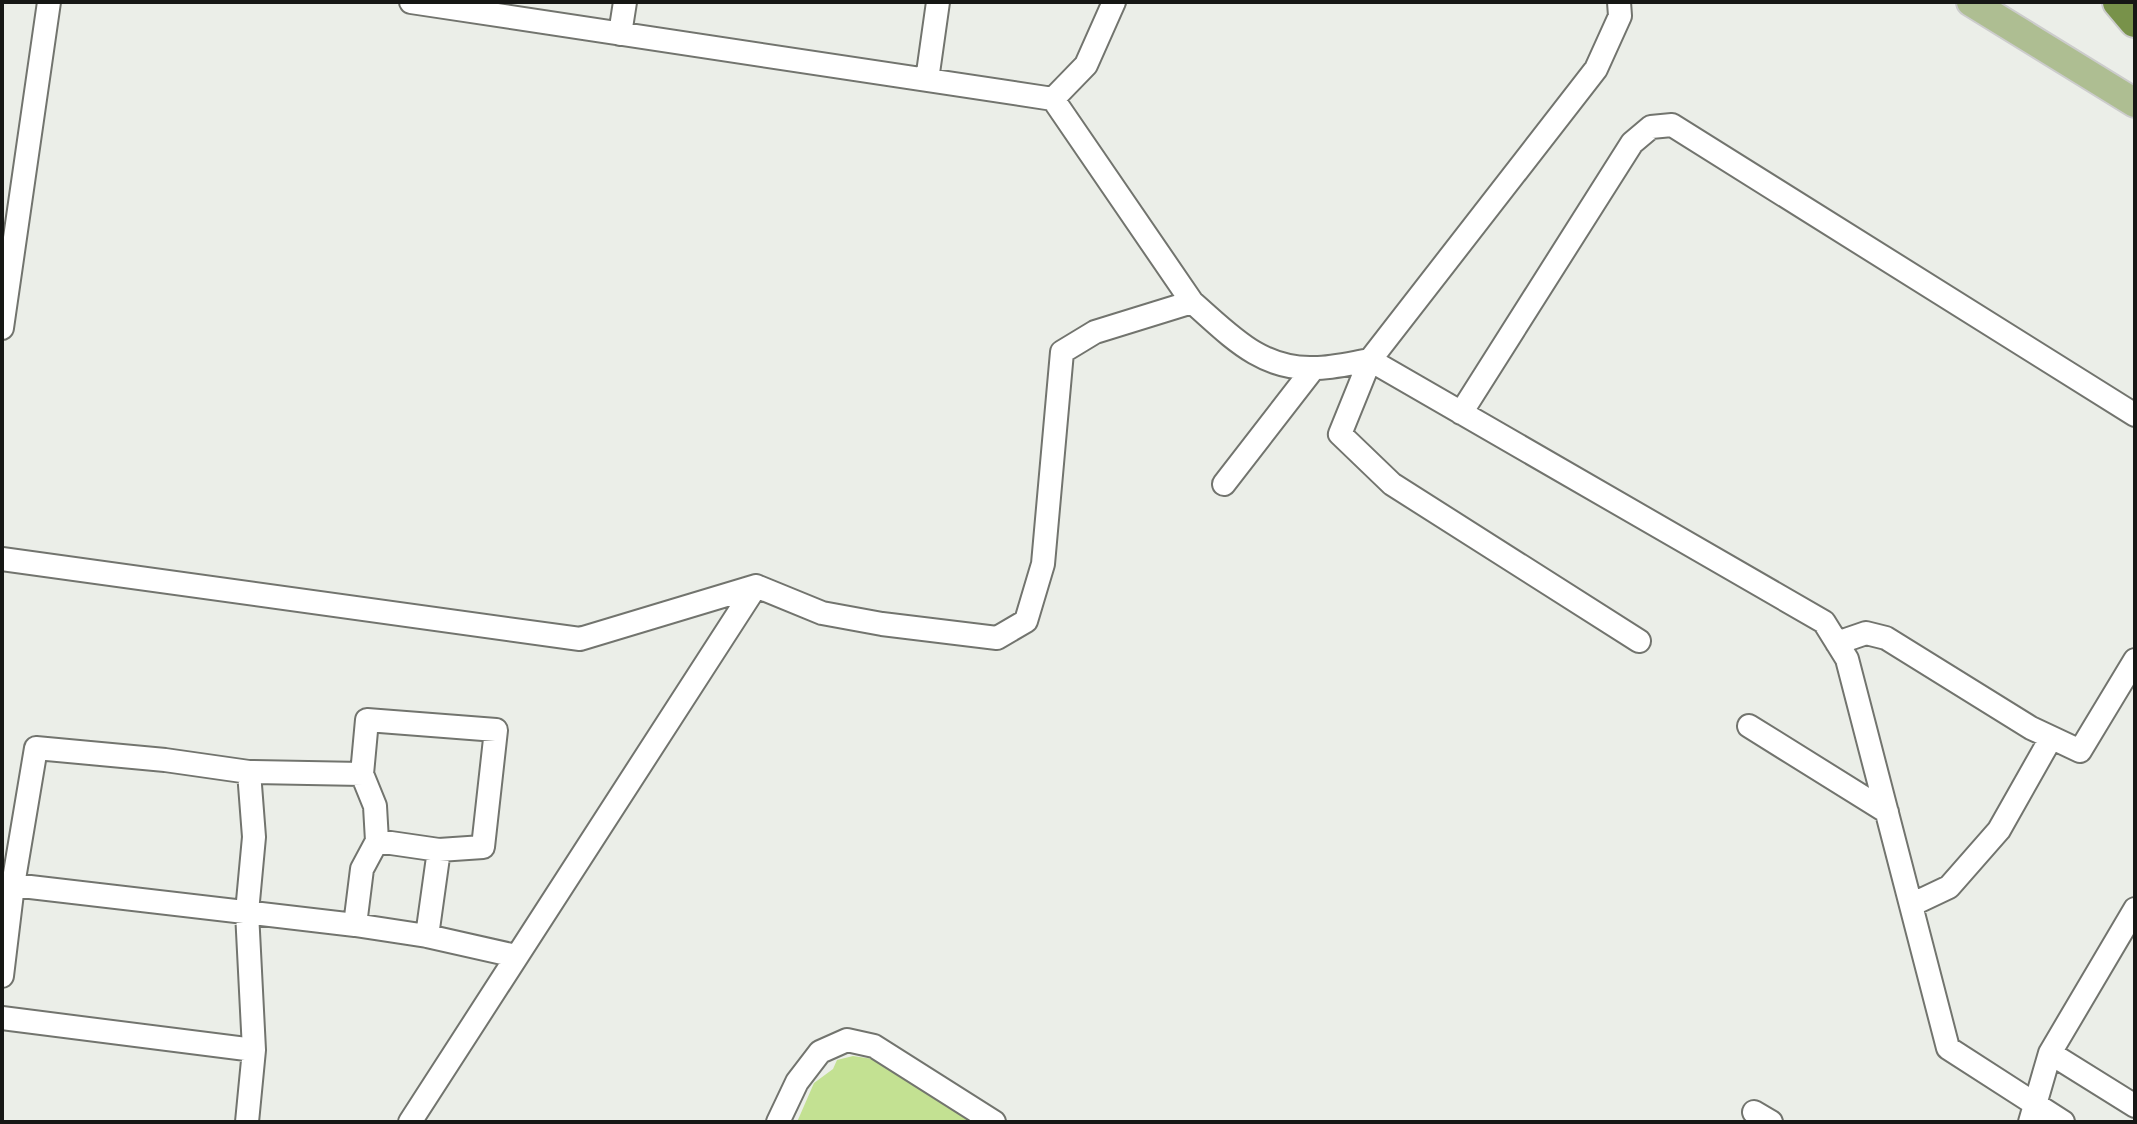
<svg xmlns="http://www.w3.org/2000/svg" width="2137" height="1124" viewBox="0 0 2137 1124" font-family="'Times New Roman',serif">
<rect width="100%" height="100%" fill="#ebeee8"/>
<path fill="#c3e192" d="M 853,1056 L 880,1060 L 982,1122 L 797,1122 L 814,1083 L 833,1069 L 837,1060 Z"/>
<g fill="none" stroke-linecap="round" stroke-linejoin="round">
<g stroke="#72746e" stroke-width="26">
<path id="minor" d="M 411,2 L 1053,99 L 1086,65 L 1114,2
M 1619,2 L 1620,16 L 1596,69 L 1370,360 L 1340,434 L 1392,484 L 1639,641
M 620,34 L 625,2
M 927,80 L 938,2
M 1053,99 L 1192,302
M 2,328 L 49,2
M 1461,413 L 1632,143 L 1651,127 L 1672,125 L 2135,415
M 1224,484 L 1313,369
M 2,559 L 580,639 L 756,586 L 822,613 L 882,624 L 997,638 L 1026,621 L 1043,564 L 1062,352 L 1095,332 L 1192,302 C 1229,334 1260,370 1314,368 C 1333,368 1352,363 1370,360 L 1824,622 L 1847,659 L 1948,1048 L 2063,1122
M 1837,643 L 1866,633 L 1886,638 L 2031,728 L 2080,751 L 2135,660
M 1749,726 L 1887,812
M 13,885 L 355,925 L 427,936 L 516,956
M 1911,905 L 1949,887 L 1999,830 L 2051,738
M 355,925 L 362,869 L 377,841 L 375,806 L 362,774 L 367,720 L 496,730 L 483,847 L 439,850 L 377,841
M 427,936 L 439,850
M 2,976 L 13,885 L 36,748 L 165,760 L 249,772 L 362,774
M 2,1018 L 254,1050
M 2050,1053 L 2135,1106
M 1754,1112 L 1771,1122
M 247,1122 L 254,1050 L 247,912 L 254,837 L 249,772
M 410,1122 L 756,586
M 778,1122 L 797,1082 L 820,1052 L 847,1040 L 874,1046 L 994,1122
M 2030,1122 L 2050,1053 L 2135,909"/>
</g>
<g stroke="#ccc" stroke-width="32">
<path id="major" d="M 1971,2 L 2135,103"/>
</g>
<g stroke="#ccc" stroke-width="36">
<path id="highway" d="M 2119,2 L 2135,21"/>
</g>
<use href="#minor" stroke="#fff" stroke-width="22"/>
<use href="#major" stroke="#aebe92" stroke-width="28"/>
<use href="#highway" stroke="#78924a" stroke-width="32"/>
</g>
<rect width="2137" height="1124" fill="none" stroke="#161715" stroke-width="8"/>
</svg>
